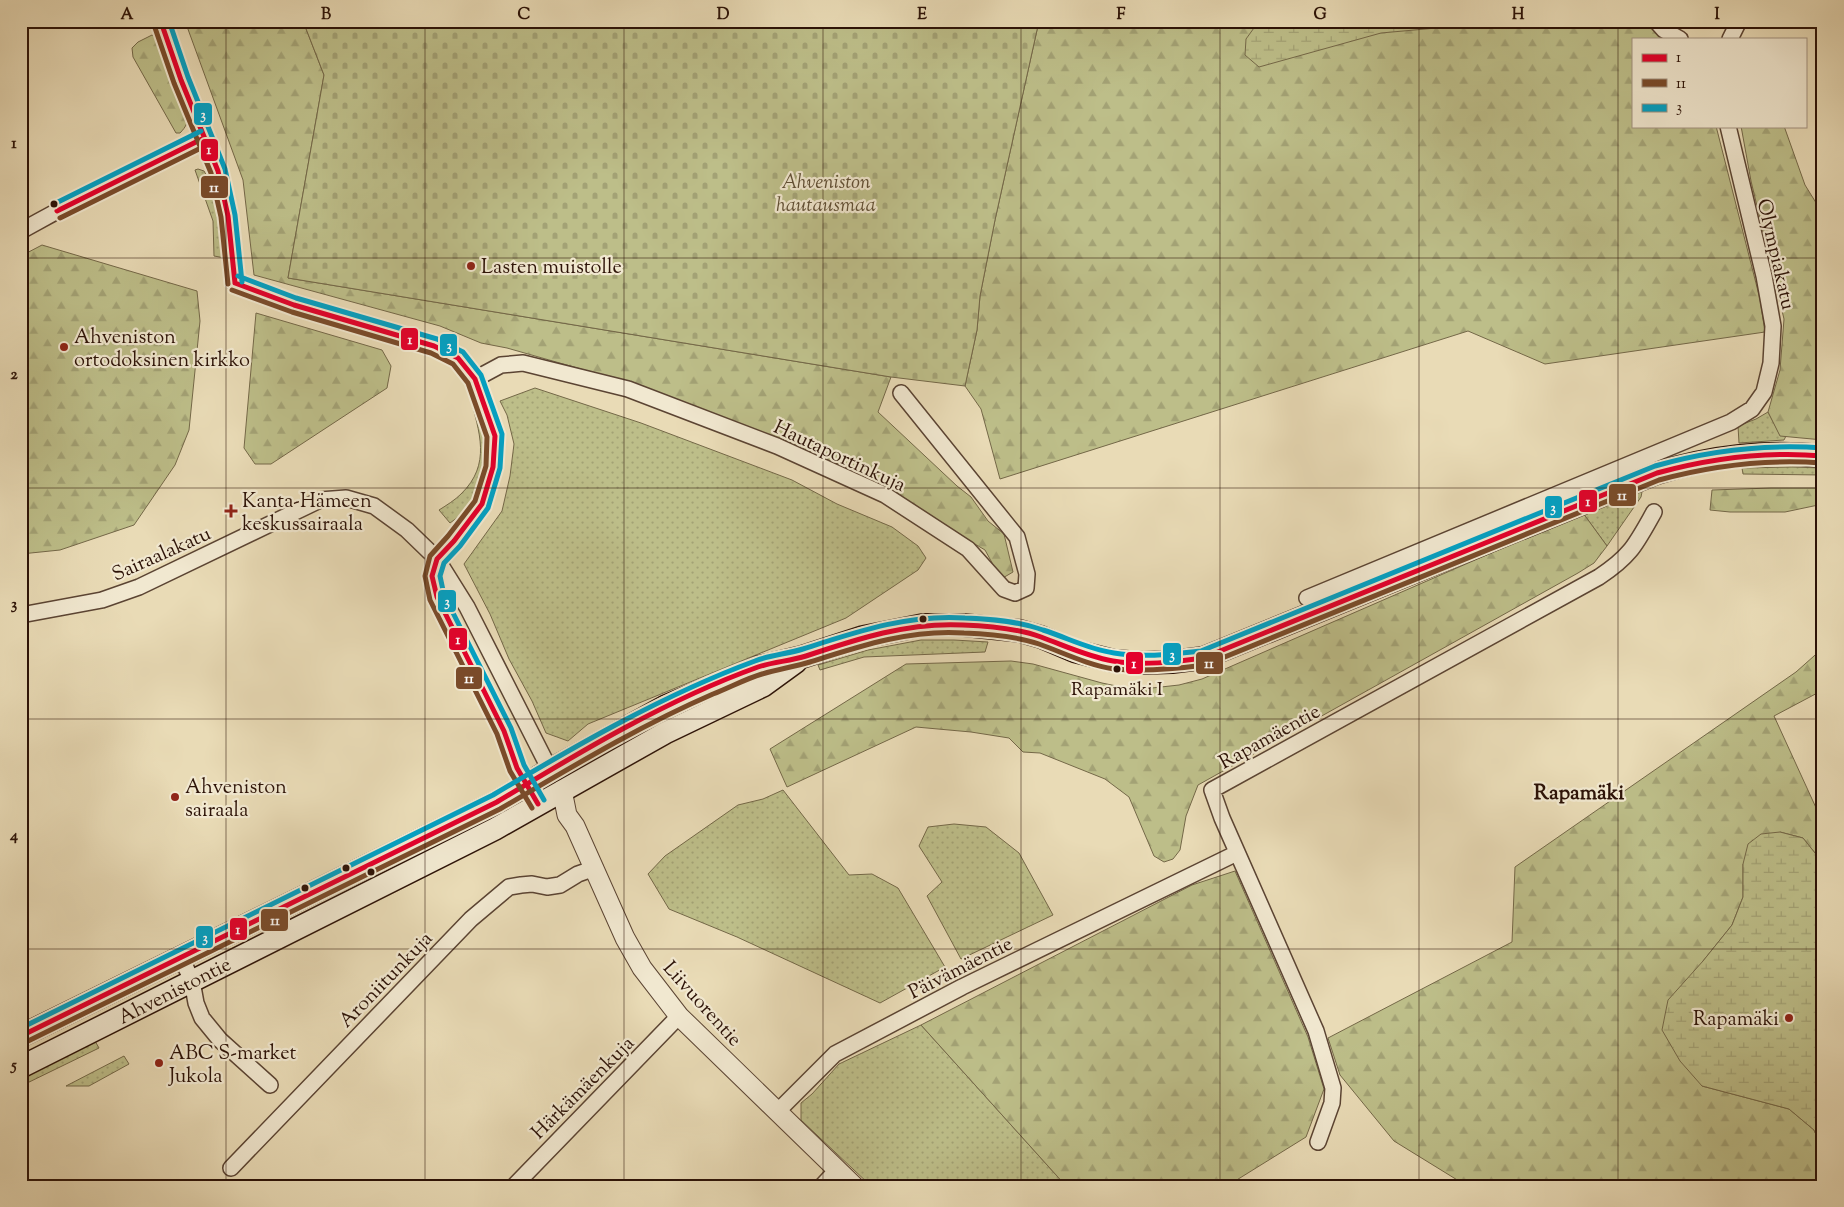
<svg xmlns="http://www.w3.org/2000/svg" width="1844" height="1207" viewBox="0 0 1844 1207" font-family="'Sorts Mill Goudy',serif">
<defs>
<pattern id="grass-dots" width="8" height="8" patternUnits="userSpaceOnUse" patternTransform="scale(1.25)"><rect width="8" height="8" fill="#bdbe89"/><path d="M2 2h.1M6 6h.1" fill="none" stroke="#a3a275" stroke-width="1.8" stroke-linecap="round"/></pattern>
<pattern id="forest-firs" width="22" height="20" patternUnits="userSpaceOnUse" patternTransform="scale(1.25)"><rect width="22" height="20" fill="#bdbe89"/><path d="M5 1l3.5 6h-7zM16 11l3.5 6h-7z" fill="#a3a275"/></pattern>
<pattern id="wetland-marsh" width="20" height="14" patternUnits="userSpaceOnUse" patternTransform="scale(1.25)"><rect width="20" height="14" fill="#bdbe89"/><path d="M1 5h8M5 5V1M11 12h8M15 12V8" fill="none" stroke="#a3a275"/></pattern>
<pattern id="cemetery-stones" width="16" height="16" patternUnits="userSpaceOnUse" patternTransform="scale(1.25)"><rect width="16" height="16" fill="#bdbe89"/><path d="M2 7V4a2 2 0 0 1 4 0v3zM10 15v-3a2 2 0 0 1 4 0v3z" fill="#a3a275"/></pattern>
</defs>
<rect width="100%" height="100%" fill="#e9dbb6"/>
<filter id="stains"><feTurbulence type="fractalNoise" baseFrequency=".004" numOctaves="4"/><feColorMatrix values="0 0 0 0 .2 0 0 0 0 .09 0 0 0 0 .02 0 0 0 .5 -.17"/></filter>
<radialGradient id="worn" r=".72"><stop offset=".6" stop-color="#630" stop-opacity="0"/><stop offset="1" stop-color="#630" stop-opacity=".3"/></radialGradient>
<path fill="url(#grass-dots)" stroke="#746848" d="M 198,169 L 204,171 C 221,199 221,226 225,258 L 214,256 L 213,221 L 195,170 Z
M 535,388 L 641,423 L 792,480 L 837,504 L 892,527 L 918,546 L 926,558 L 918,570 L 846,618 L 588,724 L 568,741 L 546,733 L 532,701 L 509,659 L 490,614 L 464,564 L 502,511 L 510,476 L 514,444 L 507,415 L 500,401 Z
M 474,394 C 478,404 484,416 486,427 C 491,453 485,492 465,511 C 461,516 455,519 450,523 L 439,510 C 447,505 455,500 461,494 C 492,464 479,432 470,396 Z
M 1768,412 L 1780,435 L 1786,436 L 1784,440 L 1739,443 L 1738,426 L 1756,419 Z
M 1792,467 L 1823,468 L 1823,475 L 1743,474 L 1742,468 Z
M 1640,490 L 1642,492 L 1641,497 L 1607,546 L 1583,513 Z
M 921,640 L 954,640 L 988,642 L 985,652 L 864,657 L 820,670 L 818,665 L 868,650 Z
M 783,790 L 849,875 L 872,874 L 898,888 L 945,967 L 880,1003 L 737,937 L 669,909 L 648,874 L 665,856 L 738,805 L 763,799 Z
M 954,824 L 986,827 L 1019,853 L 1053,915 L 961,959 L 927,896 L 942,882 L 919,846 L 928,827 Z
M 921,1025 L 1066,1186 L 871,1186 L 801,1120 L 801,1103 L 812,1094 L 839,1064 Z
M 95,1041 L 99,1048 L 21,1086 L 21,1078 Z
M 124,1056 L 129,1064 L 89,1086 L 66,1086 Z"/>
<path fill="url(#forest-firs)" stroke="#746848" d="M 185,21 L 303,21 L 324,75 L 288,278 L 891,377 L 878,412 L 957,486 L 971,497 L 988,521 L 1004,534 L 1013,572 L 1001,579 L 985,550 L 843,466 L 630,383 L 507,348 L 481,343 L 440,326 L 254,275 L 243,180 Z
M 1039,21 L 1649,21 L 1663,39 L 1633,39 L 1633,126 L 1716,126 L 1760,299 L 1765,332 L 1545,364 L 1468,331 L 1000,479 L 981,409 L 965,386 L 977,330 L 980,296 L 995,220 Z
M 152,35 L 156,37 L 188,113 C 189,121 186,127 180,133 L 176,133 L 133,57 L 132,48 L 138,42 Z
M 1741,126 L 1784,126 L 1805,185 L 1823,214 L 1823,440 L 1780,436 L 1768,412 L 1780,370 L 1784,319 L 1751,181 Z
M 42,245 L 197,291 L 200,321 L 189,430 L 175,465 L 134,525 L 60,550 L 21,554 L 21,256 Z
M 256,313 L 382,350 L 391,366 L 387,388 L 271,464 L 255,464 L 244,448 Z
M 1771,488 L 1823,488 L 1823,504 L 1785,512 L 1730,512 L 1710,510 L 1712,490 Z
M 1583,513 L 1607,546 L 1594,563 L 1578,573 L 1198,785 L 1186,816 L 1180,850 L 1173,859 L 1164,862 L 1154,856 L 1129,797 L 1105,779 L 1040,753 L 1023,752 L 1009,738 L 971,732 L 916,727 L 787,787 L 770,749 L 906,664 L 1011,661 L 1033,664 L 1102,683 L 1126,688 L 1152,688 L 1179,685 L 1202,679 Z
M 1823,648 L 1823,690 L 1774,716 L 1823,823 L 1823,863 L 1803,838 L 1780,832 L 1743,864 L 1743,897 L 1732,925 L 1703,961 L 1702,1086 L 1789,1109 L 1814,1130 L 1823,1151 L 1823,1186 L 1467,1186 L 1394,1141 L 1340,1075 L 1328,1038 L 1512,942 L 1515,867 L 1796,672 Z
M 1235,871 L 1308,1037 L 1324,1089 L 1306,1137 L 1227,1186 L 1066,1186 L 921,1025 L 1192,885 Z"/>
<path fill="url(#wetland-marsh)" stroke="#746848" d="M 1259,21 L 1502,21 L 1503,22 L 1381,33 L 1259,67 L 1245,55 L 1246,39 Z
M 1780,832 L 1803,838 L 1823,863 L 1823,1151 L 1814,1130 L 1789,1109 L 1702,1086 L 1680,1061 L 1662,1030 L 1668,1000 L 1703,961 L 1732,925 L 1743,897 L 1743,864 L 1748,844 L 1761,834 Z"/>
<path fill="url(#cemetery-stones)" stroke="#746848" d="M 303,21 L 1039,21 L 995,220 L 980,296 L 977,330 L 965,386 L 891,377 L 288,278 L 324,75 Z"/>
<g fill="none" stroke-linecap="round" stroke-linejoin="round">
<g stroke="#5b4433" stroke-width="18">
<path id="minor" d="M 1656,21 L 1664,30 L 1680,39
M 161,22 L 166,33 L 181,80 L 218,171 L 228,216 L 235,283 L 294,305 L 434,346 L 458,358 L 475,379 L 484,402 L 495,436 L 493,467 L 482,504 L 454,541 L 437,559 L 432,576 L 437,597 L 445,614 L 504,731 L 517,768 L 525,784
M 1730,39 L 1739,21
M 21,231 C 81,198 141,164 204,138
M 475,379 L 501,365 L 523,363 L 628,389 L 777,446 L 885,495 L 968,549 L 1004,589 L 1015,593 L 1026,588 L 1027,574 L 1017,537 L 901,393
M 1307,598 L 1731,422 L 1752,409 L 1764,392 L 1771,363 L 1773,326 L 1764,276 L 1728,126
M 21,615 L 102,600 L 139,587 L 320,500 L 346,498 L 374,506 L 407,530 L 437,559 L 467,607 L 550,770
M 181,957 L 192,981 L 196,1003 L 202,1018 L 220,1040 L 270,1085
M 777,1112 L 835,1054 L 962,987 L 1237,853
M 1318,1142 L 1332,1103 L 1333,1088 L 1316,1031 L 1222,818 L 1212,790 L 1599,577 C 1631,556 1636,544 1654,512
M 231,1168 L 471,919 L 509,887 L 521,885 L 532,884 L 547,887 L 560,885 L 578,874 L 595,868
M 514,1186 L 679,1016
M 822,1186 L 837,1170"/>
</g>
<g stroke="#5b4433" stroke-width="21">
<path id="tertiary" d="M 562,790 L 567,815 L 575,826 L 625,938 L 642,968 L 679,1016 L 854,1186"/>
</g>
<g stroke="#2c1207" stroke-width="24">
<path id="secondary" d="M 21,1036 L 497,802 L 550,770 L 666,706 L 759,667 L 802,657 L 863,637 L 923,625 L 964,625 L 1020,631 L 1041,637 L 1074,651 L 1114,661 L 1143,663 L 1172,662 L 1203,658 L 1657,473 C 1713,456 1765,450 1823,456
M 21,1067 L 495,829 L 665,733 L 763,686 L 796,662"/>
</g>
<use href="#minor" stroke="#f1e8d0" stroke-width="15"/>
<use href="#tertiary" stroke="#f1e8d0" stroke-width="19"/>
<use href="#secondary" stroke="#f1e8d0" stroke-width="21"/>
<g stroke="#f1e8d0" stroke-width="9">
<path id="bus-1" d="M 161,22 L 181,80 L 218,171 L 228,216 L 235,283
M 57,211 L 204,138
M 235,283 L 294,305 L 434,346 L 458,358 L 475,379 L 495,436 L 493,467 L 482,504 L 454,541 L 437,559 L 432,576 L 437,597 L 504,731 L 517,768 L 538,804
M 21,1036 L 497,802 C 580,752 666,700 758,667 C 773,662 790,661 806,656 C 857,639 908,622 963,625 C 989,626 1017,628 1041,637 C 1066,646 1086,656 1113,661 C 1142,666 1174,662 1203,658 L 1657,473 C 1712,458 1766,451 1823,456"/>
</g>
<g stroke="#f1e8d0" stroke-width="9">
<path id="bus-2" d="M 154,25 L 174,83 L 211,173 L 221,217 L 228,284
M 60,218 L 207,145
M 232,290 L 292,312 L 431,353 L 453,364 L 468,383 L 487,437 L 486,466 L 475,501 L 448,536 L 430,556 L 425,576 L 430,600 L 497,734 L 510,771 L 532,808
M 24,1043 L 500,809 C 570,768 639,726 713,694 C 729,688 745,679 762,674 C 778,669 794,667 810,662 C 860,646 911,629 964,633 C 989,634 1016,636 1039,644 C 1064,653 1088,665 1114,669 C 1144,672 1175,669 1205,665 L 1659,480 C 1714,465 1766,459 1822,463"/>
</g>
<g stroke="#f1e8d0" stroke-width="9">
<path id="bus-3" d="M 169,21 L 188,77 L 225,169 L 235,215 L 242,282
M 54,204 L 201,131
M 238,276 L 296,298 L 437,339 L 463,352 L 481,375 L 502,434 L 500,468 L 488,508 L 460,546 L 444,563 L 440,576 L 444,595 L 511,728 L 524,765 L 544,800
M 21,1028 L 493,795 C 577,745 663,695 755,661 C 770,655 787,654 803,649 C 856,632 908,614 965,618 C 991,619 1018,621 1043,630 C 1068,638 1088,649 1114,653 C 1143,658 1173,654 1201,651 L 1655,466 C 1711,450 1765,444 1823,448"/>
</g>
<use href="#bus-1" stroke="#e4002b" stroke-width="5"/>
<use href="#bus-2" stroke="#7a4b2a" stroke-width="5"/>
<use href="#bus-3" stroke="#02a1c4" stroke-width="5"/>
</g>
<path fill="none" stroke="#2c1207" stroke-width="1" stroke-opacity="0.55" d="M 226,21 L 226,1186M 425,21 L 425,1186M 624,21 L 624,1186M 823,21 L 823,1186M 1021,21 L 1021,1186M 1220,21 L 1220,1186M 1419,21 L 1419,1186M 1618,21 L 1618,1186M 21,258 L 1823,258M 21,488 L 1823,488M 21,719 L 1823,719M 21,949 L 1823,949"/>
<g fill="#2c1207" stroke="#f1e8d0" stroke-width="2">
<circle cx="54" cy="204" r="4.5"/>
<circle cx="923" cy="619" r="4.5"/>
<circle cx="1117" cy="669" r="4.5"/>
<circle cx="346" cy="868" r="4.5"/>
<circle cx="371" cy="872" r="4.5"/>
<circle cx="305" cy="888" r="4.5"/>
</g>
<g fill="#8f2418" stroke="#f1e8d0" stroke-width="2">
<circle cx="471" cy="266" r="5"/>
<circle cx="64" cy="347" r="5"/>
<path d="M228.5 503.5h5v5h5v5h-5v5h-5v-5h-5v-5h5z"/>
<circle cx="175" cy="797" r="5"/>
<circle cx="1789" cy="1018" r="5"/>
<circle cx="159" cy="1063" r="5"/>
</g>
<g text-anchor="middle" stroke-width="4.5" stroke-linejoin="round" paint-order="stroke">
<g font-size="19" fill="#2c1207" stroke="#f1e8d0">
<text x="1117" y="695">Rapamäki I</text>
</g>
<g font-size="20" font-style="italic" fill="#5f4e34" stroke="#f1e8d0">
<text x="826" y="188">Ahveniston<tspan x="826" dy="23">hautausmaa</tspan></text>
</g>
<g font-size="20" fill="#2c1207" stroke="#f1e8d0">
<text transform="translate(1777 254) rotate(77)" y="7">Olympiakatu</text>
<text transform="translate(840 455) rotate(25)" y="7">Hautaportinkuja</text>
<text transform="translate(161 553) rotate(-24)" y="7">Sairaalakatu</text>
<text transform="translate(1269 736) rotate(-29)" y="7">Rapamäentie</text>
<text transform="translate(960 967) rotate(-27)" y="7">Päivämäentie</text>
<text transform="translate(385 979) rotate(-46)" y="7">Aroniitunkuja</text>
<text transform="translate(174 990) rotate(-27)" y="7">Ahvenistontie</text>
<text transform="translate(703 1003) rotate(48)" y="7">Liivuorentie</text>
<text transform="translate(582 1087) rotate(-45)" y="7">Härkämäenkuja</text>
</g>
<g font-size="20" fill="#2c1207" stroke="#f1e8d0" text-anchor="start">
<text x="481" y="273">Lasten muistolle</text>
<text x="74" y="343">Ahveniston<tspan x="74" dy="23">ortodoksinen kirkko</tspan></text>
<text x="242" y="507">Kanta-Hämeen<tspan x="242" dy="23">keskussairaala</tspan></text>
<text x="185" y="793">Ahveniston<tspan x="185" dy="23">sairaala</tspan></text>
<text x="1779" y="1025" text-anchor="end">Rapamäki</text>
<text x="169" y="1059">ABC S-market<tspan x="169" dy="23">Jukola</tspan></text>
</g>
<g font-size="21" font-weight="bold" fill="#2c1207" stroke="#f1e8d0">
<text x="1579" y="799">Rapamäki</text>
</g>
</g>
<g stroke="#f1e8d0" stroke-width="2">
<rect x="193" y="102" width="20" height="24" rx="5" fill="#02a1c4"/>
<rect x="200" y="138" width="19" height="24" rx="5" fill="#e4002b"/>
<rect x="200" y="175" width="29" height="24" rx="5" fill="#7a4b2a"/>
<rect x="400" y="327" width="19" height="24" rx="5" fill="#e4002b"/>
<rect x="439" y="333" width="19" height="24" rx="5" fill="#02a1c4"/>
<rect x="1608" y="483" width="29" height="24" rx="5" fill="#7a4b2a"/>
<rect x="1578" y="489" width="20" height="24" rx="5" fill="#e4002b"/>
<rect x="1544" y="495" width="19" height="24" rx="5" fill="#02a1c4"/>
<rect x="437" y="589" width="20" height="24" rx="5" fill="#02a1c4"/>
<rect x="448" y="627" width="20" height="24" rx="5" fill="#e4002b"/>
<rect x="1162" y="642" width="20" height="24" rx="5" fill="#02a1c4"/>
<rect x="1125" y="651" width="19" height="24" rx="5" fill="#e4002b"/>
<rect x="1195" y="651" width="29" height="24" rx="5" fill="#7a4b2a"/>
<rect x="455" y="666" width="28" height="24" rx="5" fill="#7a4b2a"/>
<rect x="260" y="908" width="29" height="24" rx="5" fill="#7a4b2a"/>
<rect x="229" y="917" width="19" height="24" rx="5" fill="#e4002b"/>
<rect x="195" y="925" width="19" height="24" rx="5" fill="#02a1c4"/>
</g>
<g font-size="14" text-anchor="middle" font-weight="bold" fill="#fff">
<text x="203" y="119">3</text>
<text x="209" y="154">1</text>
<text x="214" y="192">11</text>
<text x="410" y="344">1</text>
<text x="449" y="350">3</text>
<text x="1622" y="500">11</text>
<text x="1588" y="506">1</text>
<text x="1553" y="512">3</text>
<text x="447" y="606">3</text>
<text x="458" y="644">1</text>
<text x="1172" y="659">3</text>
<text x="1134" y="668">1</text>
<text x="1209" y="668">11</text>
<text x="469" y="683">11</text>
<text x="275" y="925">11</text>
<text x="238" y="934">1</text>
<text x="205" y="942">3</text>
</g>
<rect width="1844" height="1207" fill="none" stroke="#e9dbb6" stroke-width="55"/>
<rect x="1632" y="38" width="175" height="90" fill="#f1e8d0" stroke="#a29280"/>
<rect x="1642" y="54" width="25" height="8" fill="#e4002b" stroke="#a29280"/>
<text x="1676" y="62" font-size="15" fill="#2c1207">1</text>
<rect x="1642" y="79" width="25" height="8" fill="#7a4b2a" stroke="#a29280"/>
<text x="1676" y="88" font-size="15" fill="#2c1207">11</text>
<rect x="1642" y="104" width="25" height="8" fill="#02a1c4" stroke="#a29280"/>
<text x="1676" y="112" font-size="15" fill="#2c1207">3</text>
<rect x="28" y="28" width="1788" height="1152" fill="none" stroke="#2c1207" stroke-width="2"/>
<g font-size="16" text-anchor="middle" font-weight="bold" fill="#2c1207">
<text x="127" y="19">A</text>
<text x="326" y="19">B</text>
<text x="524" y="19">C</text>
<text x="723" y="19">D</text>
<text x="922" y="19">E</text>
<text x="1121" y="19">F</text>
<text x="1320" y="19">G</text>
<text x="1518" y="19">H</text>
<text x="1717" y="19">I</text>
<text x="14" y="148">1</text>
<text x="14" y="379">2</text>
<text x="14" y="609">3</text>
<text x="14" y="840">4</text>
<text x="14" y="1070">5</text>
</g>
<rect width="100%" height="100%" filter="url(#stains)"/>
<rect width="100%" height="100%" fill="url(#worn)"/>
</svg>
